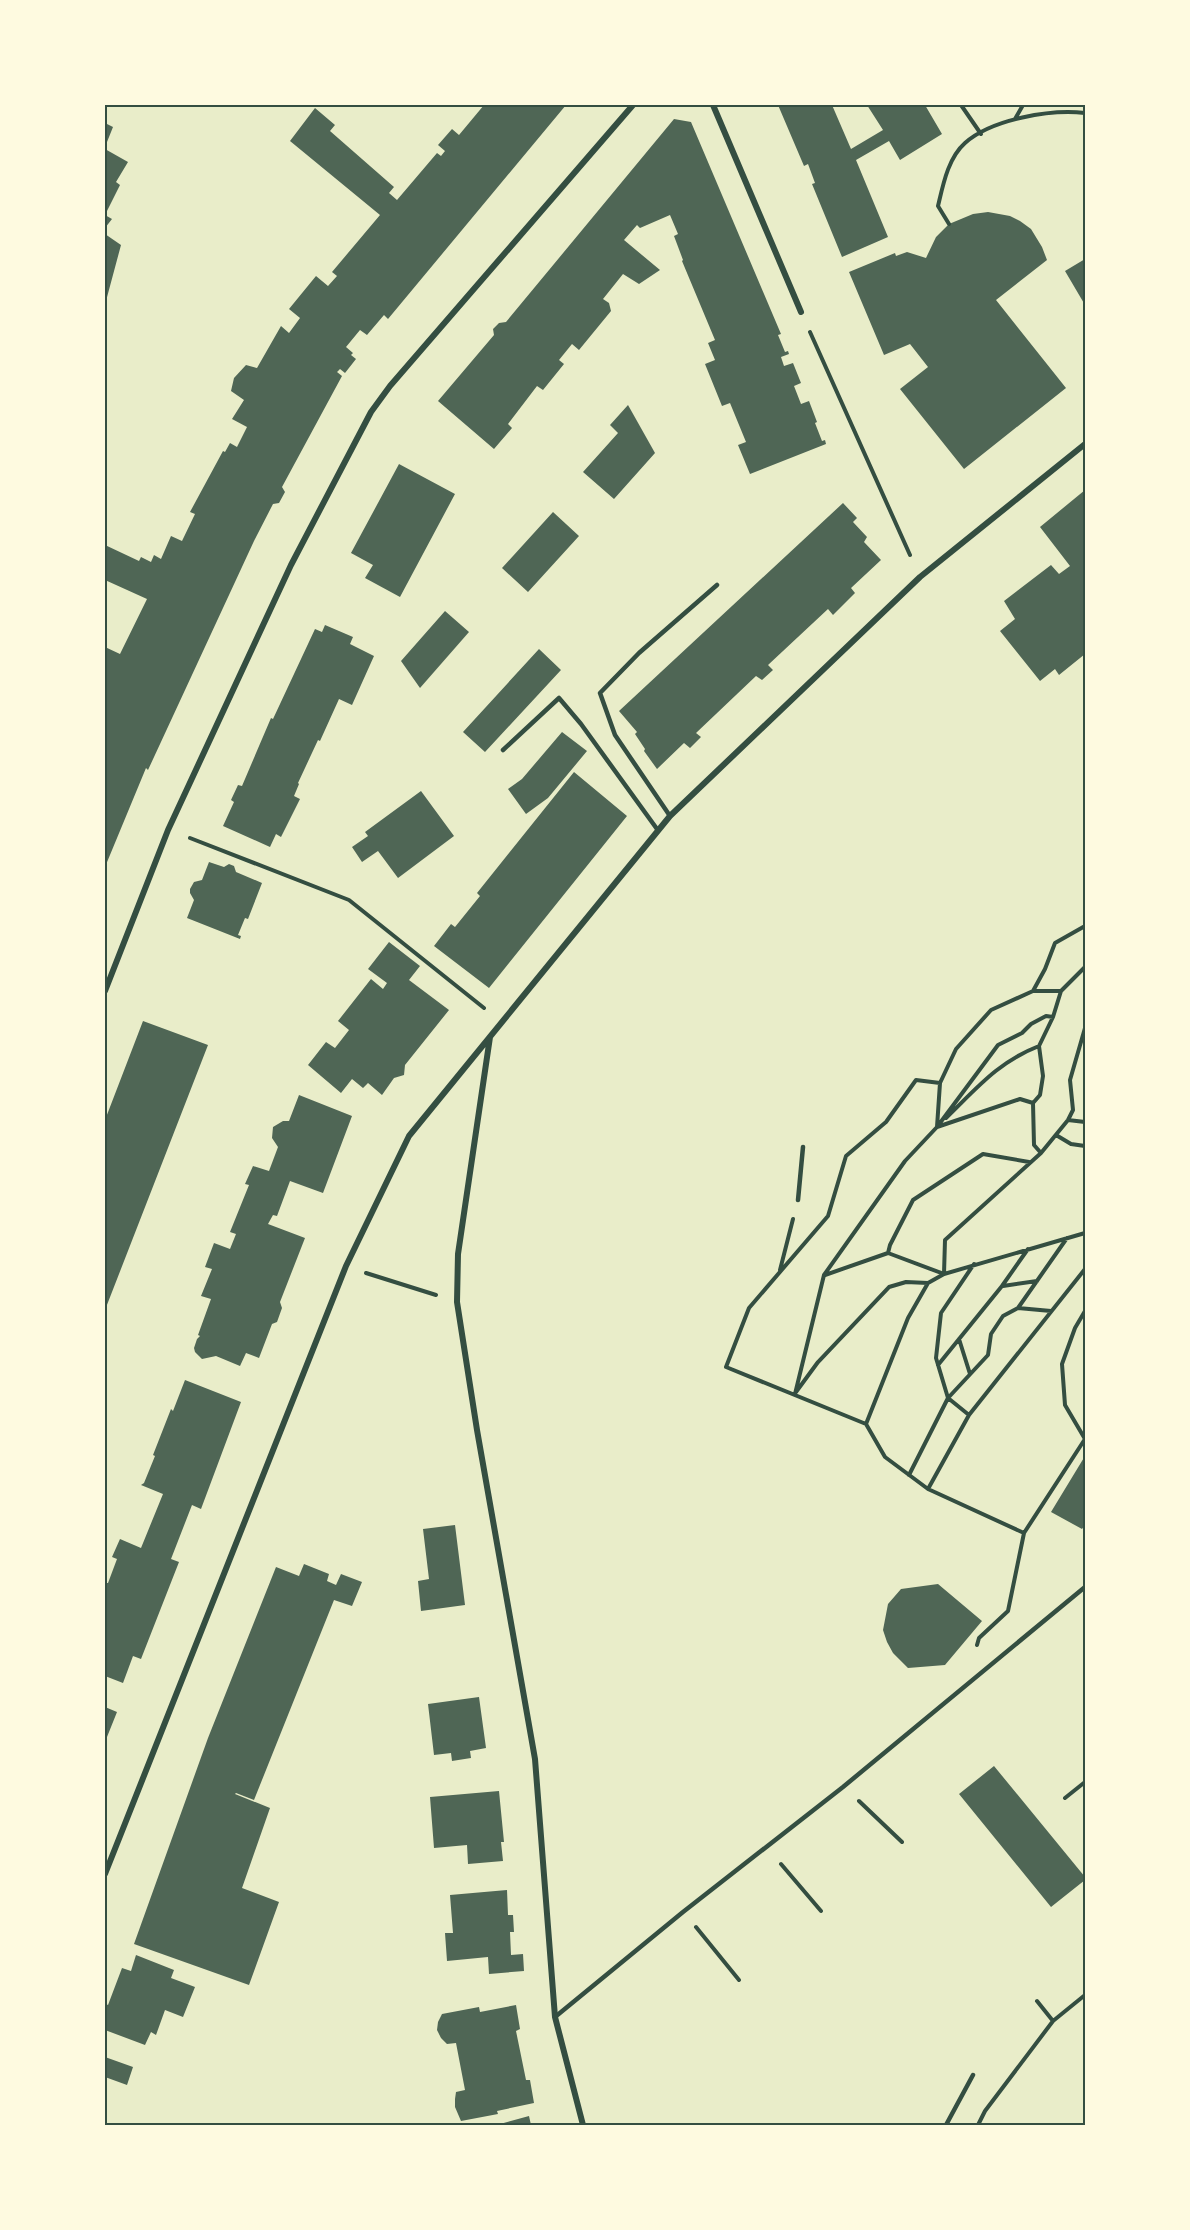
<svg xmlns="http://www.w3.org/2000/svg" width="1190" height="2230" viewBox="0 0 1190 2230" font-family="'Space Grotesk',sans-serif">
<rect width="100%" height="100%" fill="#e9edc9"/>
<path fill="#4f6655" d="M 484,105 L 566,105 L 388,319 L 384,315 L 367,335 L 360,330 L 346,347 L 353,353 L 351,355 L 356,359 L 345,373 L 340,369 L 337,372 L 342,376 L 282,487 L 285,492 L 279,503 L 273,504 L 254,541 L 148,770 L 146,768 L 105,867 L 105,647 L 120,654 L 147,599 L 105,580 L 105,545 L 139,561 L 141,557 L 151,562 L 154,555 L 161,559 L 171,536 L 182,541 L 195,514 L 190,512 L 223,451 L 225,452 L 230,443 L 237,447 L 247,427 L 232,419 L 244,400 L 231,391 L 234,378 L 246,365 L 257,368 L 281,326 L 289,333 L 300,318 L 289,309 L 316,276 L 328,286 L 337,276 L 332,272 L 380,215 L 290,141 L 315,108 L 335,125 L 330,131 L 394,187 L 389,193 L 397,200 L 437,153 L 441,156 L 445,151 L 438,145 L 452,129 L 459,135 Z
M 778,105 L 832,105 L 851,149 L 883,130 L 867,105 L 925,105 L 942,134 L 900,160 L 889,141 L 856,160 L 888,237 L 842,257 L 812,184 L 815,183 L 808,164 L 804,166 Z
M 674,119 L 691,122 L 781,334 L 778,335 L 785,352 L 788,351 L 789,354 L 781,357 L 784,366 L 793,363 L 801,383 L 794,386 L 801,404 L 809,401 L 817,422 L 815,423 L 822,441 L 825,440 L 826,444 L 750,474 L 738,445 L 746,442 L 730,403 L 722,406 L 705,364 L 715,360 L 708,343 L 715,340 L 682,261 L 683,260 L 674,236 L 678,234 L 670,215 L 640,228 L 637,225 L 624,240 L 660,270 L 639,284 L 623,274 L 603,299 L 609,303 L 611,311 L 579,350 L 572,344 L 559,360 L 564,364 L 543,390 L 537,386 L 508,424 L 512,428 L 494,449 L 438,401 L 494,335 L 493,329 L 499,323 L 506,322 Z
M 105,123 L 113,127 L 105,147 Z
M 105,149 L 128,162 L 116,182 L 120,185 L 105,215 L 112,219 L 105,228 Z
M 988,212 L 1010,216 L 1020,221 L 1031,229 L 1042,247 L 1047,260 L 996,300 L 1066,388 L 964,469 L 900,389 L 928,367 L 910,344 L 884,355 L 849,272 L 895,253 L 896,256 L 907,252 L 926,258 L 936,237 L 949,224 L 973,214 Z
M 105,234 L 121,245 L 106,301 L 105,301 Z
M 1085,259 L 1085,305 L 1065,271 Z
M 628,405 L 655,453 L 614,499 L 583,472 L 618,433 L 610,425 Z
M 399,464 L 455,494 L 400,597 L 365,578 L 373,565 L 351,553 Z
M 1085,490 L 1085,654 L 1059,675 L 1055,669 L 1040,681 L 1000,631 L 1015,619 L 1004,601 L 1051,565 L 1059,574 L 1070,566 L 1040,527 Z
M 843,503 L 857,518 L 853,522 L 867,537 L 864,542 L 881,560 L 851,588 L 855,593 L 833,615 L 828,609 L 768,665 L 773,670 L 762,680 L 756,676 L 696,733 L 701,737 L 690,748 L 684,743 L 657,769 L 644,751 L 645,749 L 635,734 L 637,732 L 619,711 Z
M 553,512 L 579,536 L 528,592 L 502,568 Z
M 445,611 L 469,632 L 420,688 L 401,661 Z
M 325,625 L 353,637 L 350,644 L 374,656 L 352,705 L 339,699 L 320,741 L 318,740 L 298,783 L 299,784 L 294,796 L 300,799 L 281,837 L 276,834 L 270,847 L 223,826 L 234,802 L 231,800 L 238,785 L 242,786 L 271,718 L 273,719 L 315,629 L 322,632 Z
M 539,649 L 561,670 L 485,752 L 463,732 Z
M 562,732 L 587,751 L 548,798 L 526,814 L 508,789 L 522,779 Z
M 574,772 L 627,816 L 489,988 L 434,946 L 451,924 L 455,927 L 480,896 L 477,893 Z
M 421,791 L 454,836 L 398,878 L 378,851 L 362,862 L 352,847 L 368,836 L 365,832 Z
M 209,862 L 224,867 L 229,864 L 234,866 L 236,872 L 262,883 L 248,919 L 245,918 L 238,935 L 241,936 L 240,939 L 187,918 L 194,900 L 190,893 L 190,889 L 194,882 L 202,880 Z
M 389,942 L 420,966 L 409,980 L 449,1010 L 405,1065 L 404,1075 L 394,1078 L 382,1095 L 368,1083 L 363,1088 L 352,1079 L 341,1093 L 308,1065 L 326,1042 L 335,1048 L 349,1030 L 338,1021 L 371,979 L 383,989 L 387,983 L 368,969 Z
M 143,1021 L 208,1045 L 105,1310 L 105,1120 Z
M 299,1095 L 352,1116 L 323,1193 L 290,1181 L 277,1216 L 273,1215 L 268,1224 L 305,1238 L 280,1302 L 282,1308 L 277,1322 L 272,1324 L 259,1358 L 246,1353 L 240,1366 L 216,1356 L 202,1359 L 195,1352 L 194,1348 L 197,1339 L 200,1336 L 198,1335 L 211,1299 L 201,1296 L 212,1269 L 205,1267 L 214,1243 L 230,1249 L 236,1234 L 230,1232 L 249,1185 L 245,1184 L 253,1166 L 269,1171 L 278,1147 L 272,1138 L 273,1127 L 283,1121 L 289,1121 Z
M 185,1380 L 241,1402 L 201,1509 L 192,1505 L 171,1559 L 179,1562 L 141,1659 L 133,1656 L 123,1683 L 105,1676 L 105,1583 L 108,1583 L 117,1559 L 112,1557 L 120,1539 L 141,1548 L 163,1494 L 141,1485 L 144,1483 L 155,1456 L 153,1455 L 171,1409 L 173,1411 Z
M 1085,1456 L 1085,1525 L 1082,1529 L 1051,1512 Z
M 455,1525 L 465,1605 L 421,1611 L 418,1581 L 429,1579 L 423,1529 Z
M 304,1564 L 329,1574 L 327,1581 L 336,1585 L 341,1574 L 362,1582 L 352,1606 L 334,1600 L 254,1800 L 236,1793 L 235,1794 L 270,1808 L 242,1888 L 279,1902 L 249,1985 L 134,1944 L 208,1738 L 276,1567 L 299,1576 Z
M 938,1584 L 982,1621 L 945,1665 L 908,1668 L 893,1653 L 887,1642 L 883,1630 L 888,1604 L 901,1589 Z
M 479,1697 L 486,1748 L 470,1751 L 471,1758 L 452,1761 L 451,1753 L 434,1755 L 428,1704 Z
M 105,1707 L 117,1712 L 105,1742 Z
M 994,1766 L 1085,1877 L 1085,1880 L 1051,1907 L 959,1794 Z
M 499,1791 L 504,1842 L 501,1842 L 503,1861 L 468,1864 L 467,1845 L 434,1848 L 430,1797 Z
M 507,1890 L 508,1915 L 513,1915 L 514,1932 L 510,1932 L 511,1955 L 523,1954 L 524,1971 L 489,1974 L 488,1957 L 447,1961 L 445,1933 L 453,1933 L 450,1895 Z
M 136,1955 L 174,1970 L 171,1978 L 195,1987 L 183,2017 L 165,2010 L 156,2035 L 151,2032 L 145,2045 L 105,2030 L 106,2004 L 108,2005 L 122,1968 L 131,1971 Z
M 516,2005 L 520,2029 L 516,2031 L 526,2080 L 530,2080 L 534,2103 L 497,2111 L 498,2114 L 461,2121 L 455,2107 L 455,2099 L 456,2092 L 465,2090 L 456,2043 L 447,2044 L 441,2038 L 437,2030 L 438,2022 L 442,2014 L 479,2007 L 480,2012 Z
M 105,2057 L 133,2067 L 127,2085 L 105,2077 Z
M 529,2116 L 531,2125 L 500,2125 L 500,2124 Z"/>
<g fill="none" stroke-linecap="round" stroke-linejoin="round">
<path stroke="#344e41" stroke-width="4" d="M 961,105 L 981,134
M 1015,119 L 1023,105
M 949,224 L 938,206 C 943,185 948,158 965,143 C 992,119 1051,109 1085,113
M 810,332 L 910,555
M 190,838 L 349,900 L 484,1008
M 1033,991 L 1045,969 L 1055,943 L 1085,926
M 1085,1028 L 1070,1080 L 1073,1110 L 1068,1120 L 1041,1153 L 945,1240 L 944,1274 L 1085,1233
M 940,1083 L 956,1049 L 991,1010 L 1033,991 L 1061,991 L 1085,967
M 1033,1103 L 1040,1095 L 1043,1076 L 1039,1046 L 1053,1017 L 1061,991
M 946,1118 C 977,1088 998,1062 1039,1046
M 1068,1120 L 1085,1122
M 937,1127 L 998,1045 L 1022,1033 L 1031,1024 L 1046,1016 L 1053,1017
M 937,1127 L 1020,1099 L 1033,1103 L 1034,1145 L 1041,1153
M 1056,1135 L 1071,1144 L 1085,1146
M 888,1253 L 890,1245 L 913,1200 L 983,1154 L 1029,1162
M 780,1270 L 793,1219
M 366,1273 L 436,1295
M 825,1275 L 888,1253 L 944,1274
M 1003,1286 L 1037,1281
M 1018,1308 L 1051,1311
M 959,1339 L 970,1374
M 938,1365 L 1002,1286 L 1028,1249
M 796,1392 L 818,1362 L 889,1287 L 906,1282 L 928,1283
M 795,1394 L 824,1275 L 905,1161 L 937,1127 L 940,1083 L 916,1080 L 886,1122 L 846,1156 L 828,1216 L 749,1308 L 726,1367 L 866,1424 L 885,1457 L 928,1489 L 1024,1533
M 969,1415 L 948,1398 L 936,1358 L 941,1313 L 974,1264
M 866,1424 L 908,1318 L 928,1283 L 944,1274
M 909,1475 L 948,1398 L 988,1355 L 991,1334 L 1003,1316 L 1018,1308 L 1067,1238
M 928,1489 L 969,1415 L 1085,1269
M 977,1645 L 979,1638 L 1008,1611 L 1024,1533 L 1085,1439 L 1065,1405 L 1062,1364 L 1075,1328 L 1085,1311
M 1065,1798 L 1085,1782
M 859,1801 L 902,1842
M 781,1864 L 821,1911
M 696,1927 L 739,1980
M 1037,2001 L 1053,2021
M 978,2125 L 985,2111 L 1053,2021 L 1085,1995"/>
<path stroke="#344e41" stroke-width="4.5" d="M 503,750 L 559,698 L 581,724 L 657,829
M 670,816 L 615,735 L 600,693 L 639,653 L 717,585
M 798,1200 L 803,1147
M 555,2017 L 683,1912 L 843,1787 L 1085,1587
M 946,2125 L 973,2075"/>
<path stroke="#344e41" stroke-width="6" d="M 713,105 L 801,312
M 105,991 L 168,830 L 291,565 L 371,412 L 390,386 L 633,105
M 490,1037 L 458,1254 L 457,1302 L 477,1430 L 535,1759 L 555,2017 L 583,2125
M 105,1874 L 346,1266 L 409,1136 L 670,816 L 920,577 L 1085,444"/>
</g>
<rect width="1190" height="2230" fill="none" stroke="#fefae0" stroke-width="213"/>
<rect x="106" y="106" width="978" height="2018" fill="none" stroke="#344e41" stroke-width="2"/>
</svg>
